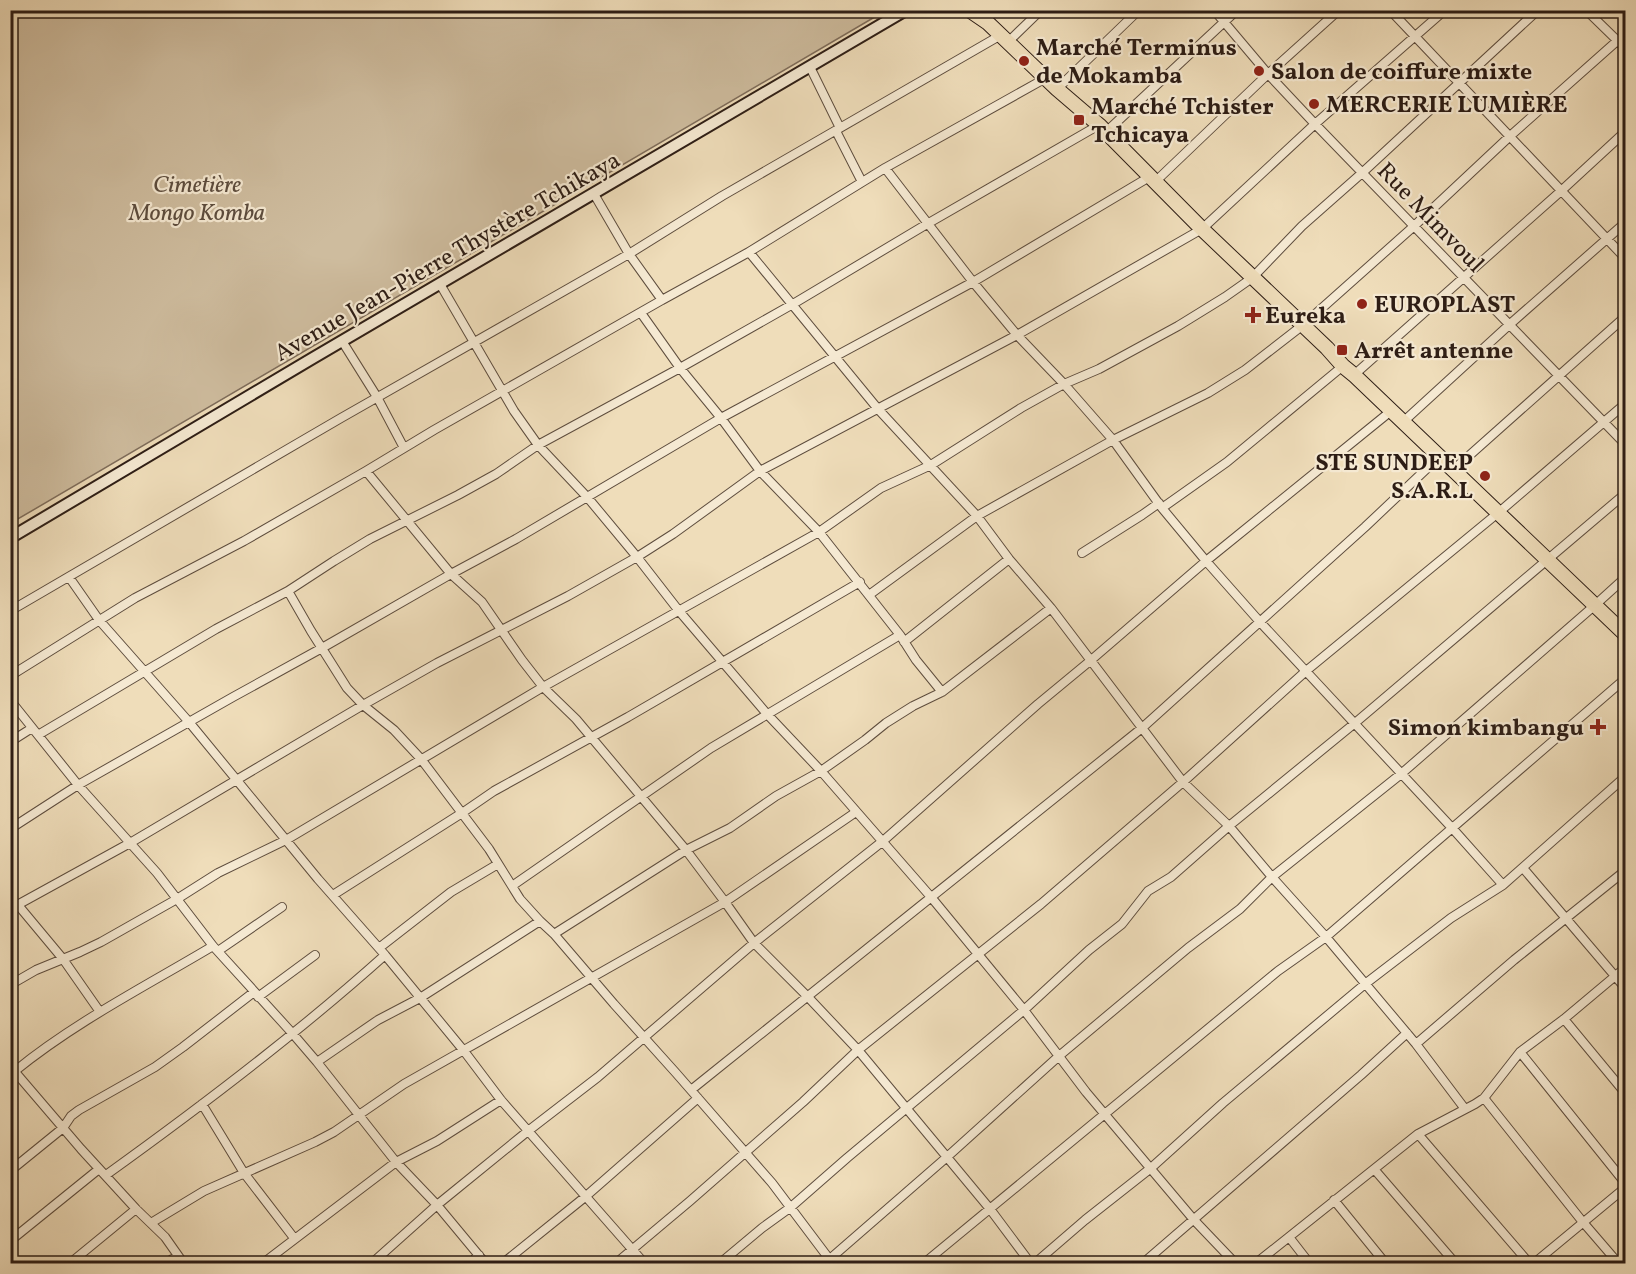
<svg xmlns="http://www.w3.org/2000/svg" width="1636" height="1274" viewBox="0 0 1636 1274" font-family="Vollkorn,serif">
<rect width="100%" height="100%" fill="#efddba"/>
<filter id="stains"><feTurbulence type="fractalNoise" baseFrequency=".00333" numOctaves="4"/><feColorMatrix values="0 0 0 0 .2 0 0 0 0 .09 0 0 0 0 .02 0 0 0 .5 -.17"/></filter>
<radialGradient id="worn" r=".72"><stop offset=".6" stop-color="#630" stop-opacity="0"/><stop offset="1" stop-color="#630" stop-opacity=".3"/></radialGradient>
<path fill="#cebc9e" stroke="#7e6c5a" stroke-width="1.5" d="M 11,10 L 885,10 L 885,11 L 11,523 Z"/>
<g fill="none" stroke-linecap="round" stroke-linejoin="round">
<g stroke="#5e4d3e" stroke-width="10">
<path id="street" d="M 1214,10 L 1268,74 L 1315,124 L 1626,445
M 1390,10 L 1626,259
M 1586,10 L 1626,49
M 1008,42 L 1041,10
M 810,67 L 840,128
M 1057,89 L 1139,10
M 836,131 L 862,182
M 1106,132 L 1237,10
M 885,168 L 973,282 L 1017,335 L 1064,384 L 1113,440 L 1162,508 L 1206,561 L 1260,622 L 1453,829 L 1503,885
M 1156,181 L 1268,74 L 1339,10
M 594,194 L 629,254 L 662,300 L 749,252 L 878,409 L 977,516 L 1009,559 L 1051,608 L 1183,782 L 1229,826 L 1272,877 L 1326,937 L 1416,1044 L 1465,1109
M 749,252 L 885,168 L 1046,78
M 440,284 L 514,411 L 538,445 L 588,498 L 637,557 L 679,611 L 767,714 L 821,771 L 931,897 L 1024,1010 L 1086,1092 L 1194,1220 L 1236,1264
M 641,313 L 680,368 L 721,418 L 760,471 L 819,532 L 900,635 L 916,660 L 942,692
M 342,341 L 377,397 L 404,448
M 1354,375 L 1561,191 L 1626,131
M 1403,422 L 1509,325 L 1626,222
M 1453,470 L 1626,316
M 366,471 L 451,574 L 482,602 L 522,660 L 543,687 L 576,719 L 686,850 L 725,902 L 754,943 L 807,996 L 858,1050 L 990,1209 L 1031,1264
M 1162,508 L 1227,462 L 1343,366
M 1082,553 L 1142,515 L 1159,503
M 69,577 L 99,620 L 189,722 L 318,879 L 385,955 L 464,1051 L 501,1100 L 645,1264
M 288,591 L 311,631 L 347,688 L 363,705 L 394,730 L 421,759 L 489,849 L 520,899 L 540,921 L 554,934 L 614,1004 L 676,1073 L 772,1183 L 833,1264
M 869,595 L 977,516 L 1113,440 L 1208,393 L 1245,370 L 1303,325 L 1413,227 L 1509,137 L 1617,41
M 10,611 L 341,418 L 629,254 L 722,196 L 1001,35
M 904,642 L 1009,559
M 10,676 L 135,598 L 244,541 L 366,471 L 434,430 L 662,300
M 10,700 L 78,785 L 157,873 L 213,946 L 293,1034 L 317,1062 L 396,1162 L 437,1205 L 486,1264
M 38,735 L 216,629 L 288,591 L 334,561 L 370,539 L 458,495 L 496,474 L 538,445 L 680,368 L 793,304 L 927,224 L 1099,125
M 10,742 L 32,728
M 10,829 L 78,785 L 233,697 L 322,648 L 451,574 L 516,539 L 721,418 L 973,282 L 1151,176
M 1523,868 L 1626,989
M 512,886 L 711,748 L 900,635
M 333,895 L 462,813 L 494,791 L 628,717 L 860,582
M 18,905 L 63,959 L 100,1012
M 10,909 L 130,843 L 363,705 L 437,663 L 568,596 L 637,557 L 673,534 L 760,471 L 1017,335 L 1202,229 L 1315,124 L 1445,10
M 554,934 L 686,850 L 730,828 L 776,796 L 821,771 L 865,740 L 886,723 L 913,706 L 942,692 L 1051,608
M 379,948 L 451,892 L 498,864
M 218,951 L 282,907
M 10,985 L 36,970 L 80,952 L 101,942 L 177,899 L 218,873 L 286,840 L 543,687 L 819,532 L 881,488 L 931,465 L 1021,408 L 1064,384 L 1099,369 L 1178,326 L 1225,297 L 1252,278 L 1302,226 L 1362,173 L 1538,10
M 258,997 L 315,955
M 1564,1019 L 1626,1094
M 1416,1044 L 1514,960 L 1626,870
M 1520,1052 L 1626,1184
M 317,1062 L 378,1020 L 420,998 L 540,921
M 10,1066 L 81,1149 L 136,1209 L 165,1237 L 184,1264
M 10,1077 L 15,1071 C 75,1022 146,986 213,946
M 691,1090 L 1142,728 L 1365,527 L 1439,457
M 1484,1098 L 1582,1221 L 1619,1264
M 202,1104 L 244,1173 L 294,1238
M 1418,1134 L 1530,1264
M 1374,1169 L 1456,1264
M 10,1171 L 63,1128 L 71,1116 L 79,1110 L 155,1067 L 183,1047 L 254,992
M 106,1175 C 202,1106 297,1034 385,955
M 1334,1200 L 1386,1264
M 151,1223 L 204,1191 L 315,1142 L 334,1132 L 404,1084 L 725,902 L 856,812
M 1289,1237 L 1310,1264
M 10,1241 L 99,1169
M 69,1264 L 136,1209
M 165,1264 L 177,1256
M 262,1264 L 396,1162 L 437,1141 L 501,1100
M 371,1264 L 437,1205 L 528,1131 L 598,1077 L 754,943 L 883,841 L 1038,704 L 1090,661 L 1206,561 L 1391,411
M 469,1264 L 479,1255
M 502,1264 L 585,1197 L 698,1098
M 615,1264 L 690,1201 L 803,1102 L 858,1050 L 1041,904 L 1183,782 L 1306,671 L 1498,513 L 1626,403
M 719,1264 L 762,1228 L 791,1207 L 847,1158 L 1024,1010 L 1089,950 L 1122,924 L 1148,891 L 1171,877 L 1229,826 L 1355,723 L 1626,493
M 824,1264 L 947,1157 L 1059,1056 L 1188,948 L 1240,909 L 1272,877 L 1401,774 L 1594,606 L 1626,577
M 923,1264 L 1278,971 L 1326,937 L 1626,678
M 1034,1264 L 1085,1220 L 1151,1168 L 1223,1103 L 1365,984 L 1451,918 L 1503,885 L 1626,776
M 1142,1264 L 1361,1075 L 1407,1033
M 1255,1264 L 1418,1134 L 1475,1104 L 1484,1098 L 1520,1052 L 1564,1019 L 1626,967
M 1533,1264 L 1626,1187"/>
</g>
<g stroke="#2d1d15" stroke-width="14">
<path id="secondary" d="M 10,538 L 313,358 L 906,10"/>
</g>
<g stroke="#2d1d15" stroke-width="16">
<path id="highway" d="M 969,10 L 988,23 L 1057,89 L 1099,125 L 1202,229 L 1327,348 L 1343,366 L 1354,375 L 1626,635"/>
</g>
<use href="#street" stroke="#f5e9d2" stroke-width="8"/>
<use href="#secondary" stroke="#f5e9d2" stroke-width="10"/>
<use href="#highway" stroke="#efddba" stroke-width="14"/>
</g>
<g fill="#8f2418" stroke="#f5e9d2" stroke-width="2">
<circle cx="1024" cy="61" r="6"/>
<circle cx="1259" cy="71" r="6"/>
<circle cx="1314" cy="104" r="6"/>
<rect x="1073" y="114" width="12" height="12" rx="3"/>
<circle cx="1362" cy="304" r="6"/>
<path d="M1250 306h6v6h6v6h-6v6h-6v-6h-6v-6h6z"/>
<rect x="1336" y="344" width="12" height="12" rx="3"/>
<circle cx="1485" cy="476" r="6"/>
<path d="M1595 718h6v6h6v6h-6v6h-6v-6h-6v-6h6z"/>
</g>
<g text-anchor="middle" stroke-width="4.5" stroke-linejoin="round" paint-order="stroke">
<g font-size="24" font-weight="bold" fill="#2d1d15" stroke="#f5e9d2" text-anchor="start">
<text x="1036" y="55">Marché Terminus<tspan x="1036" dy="28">de Mokamba</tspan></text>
<text x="1271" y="79">Salon de coiffure mixte</text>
<text x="1326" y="112">MERCERIE LUMIÈRE</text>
<text x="1091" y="114">Marché Tchister<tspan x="1091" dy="28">Tchicaya</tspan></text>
<text x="1374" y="312">EUROPLAST</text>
<text x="1265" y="323">Eureka</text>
<text x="1354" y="358">Arrêt antenne</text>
<text x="1473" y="470" text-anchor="end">STE SUNDEEP<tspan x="1473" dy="28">S.A.R.L</tspan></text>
<text x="1584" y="735" text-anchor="end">Simon kimbangu</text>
</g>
<g font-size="24" font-style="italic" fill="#5d4d3e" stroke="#f5e9d2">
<text x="197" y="192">Cimetière<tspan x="197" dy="28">Mongo Komba</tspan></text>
</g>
<g font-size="24" fill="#2d1d15" stroke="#f5e9d2">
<text transform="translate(1431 217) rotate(46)" y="8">Rue Mimvoul</text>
<text transform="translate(447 256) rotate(-30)" y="8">Avenue Jean-Pierre Thystère Tchikaya</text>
</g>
</g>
<rect width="1636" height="1274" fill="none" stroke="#efddba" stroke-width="36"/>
<rect x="12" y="12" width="1612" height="1250" fill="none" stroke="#2d1d15" stroke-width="3"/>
<rect x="18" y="18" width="1600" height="1238" fill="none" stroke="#2d1d15" stroke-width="1.5"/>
<rect width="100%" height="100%" filter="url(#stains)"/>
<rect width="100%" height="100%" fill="url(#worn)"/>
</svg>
